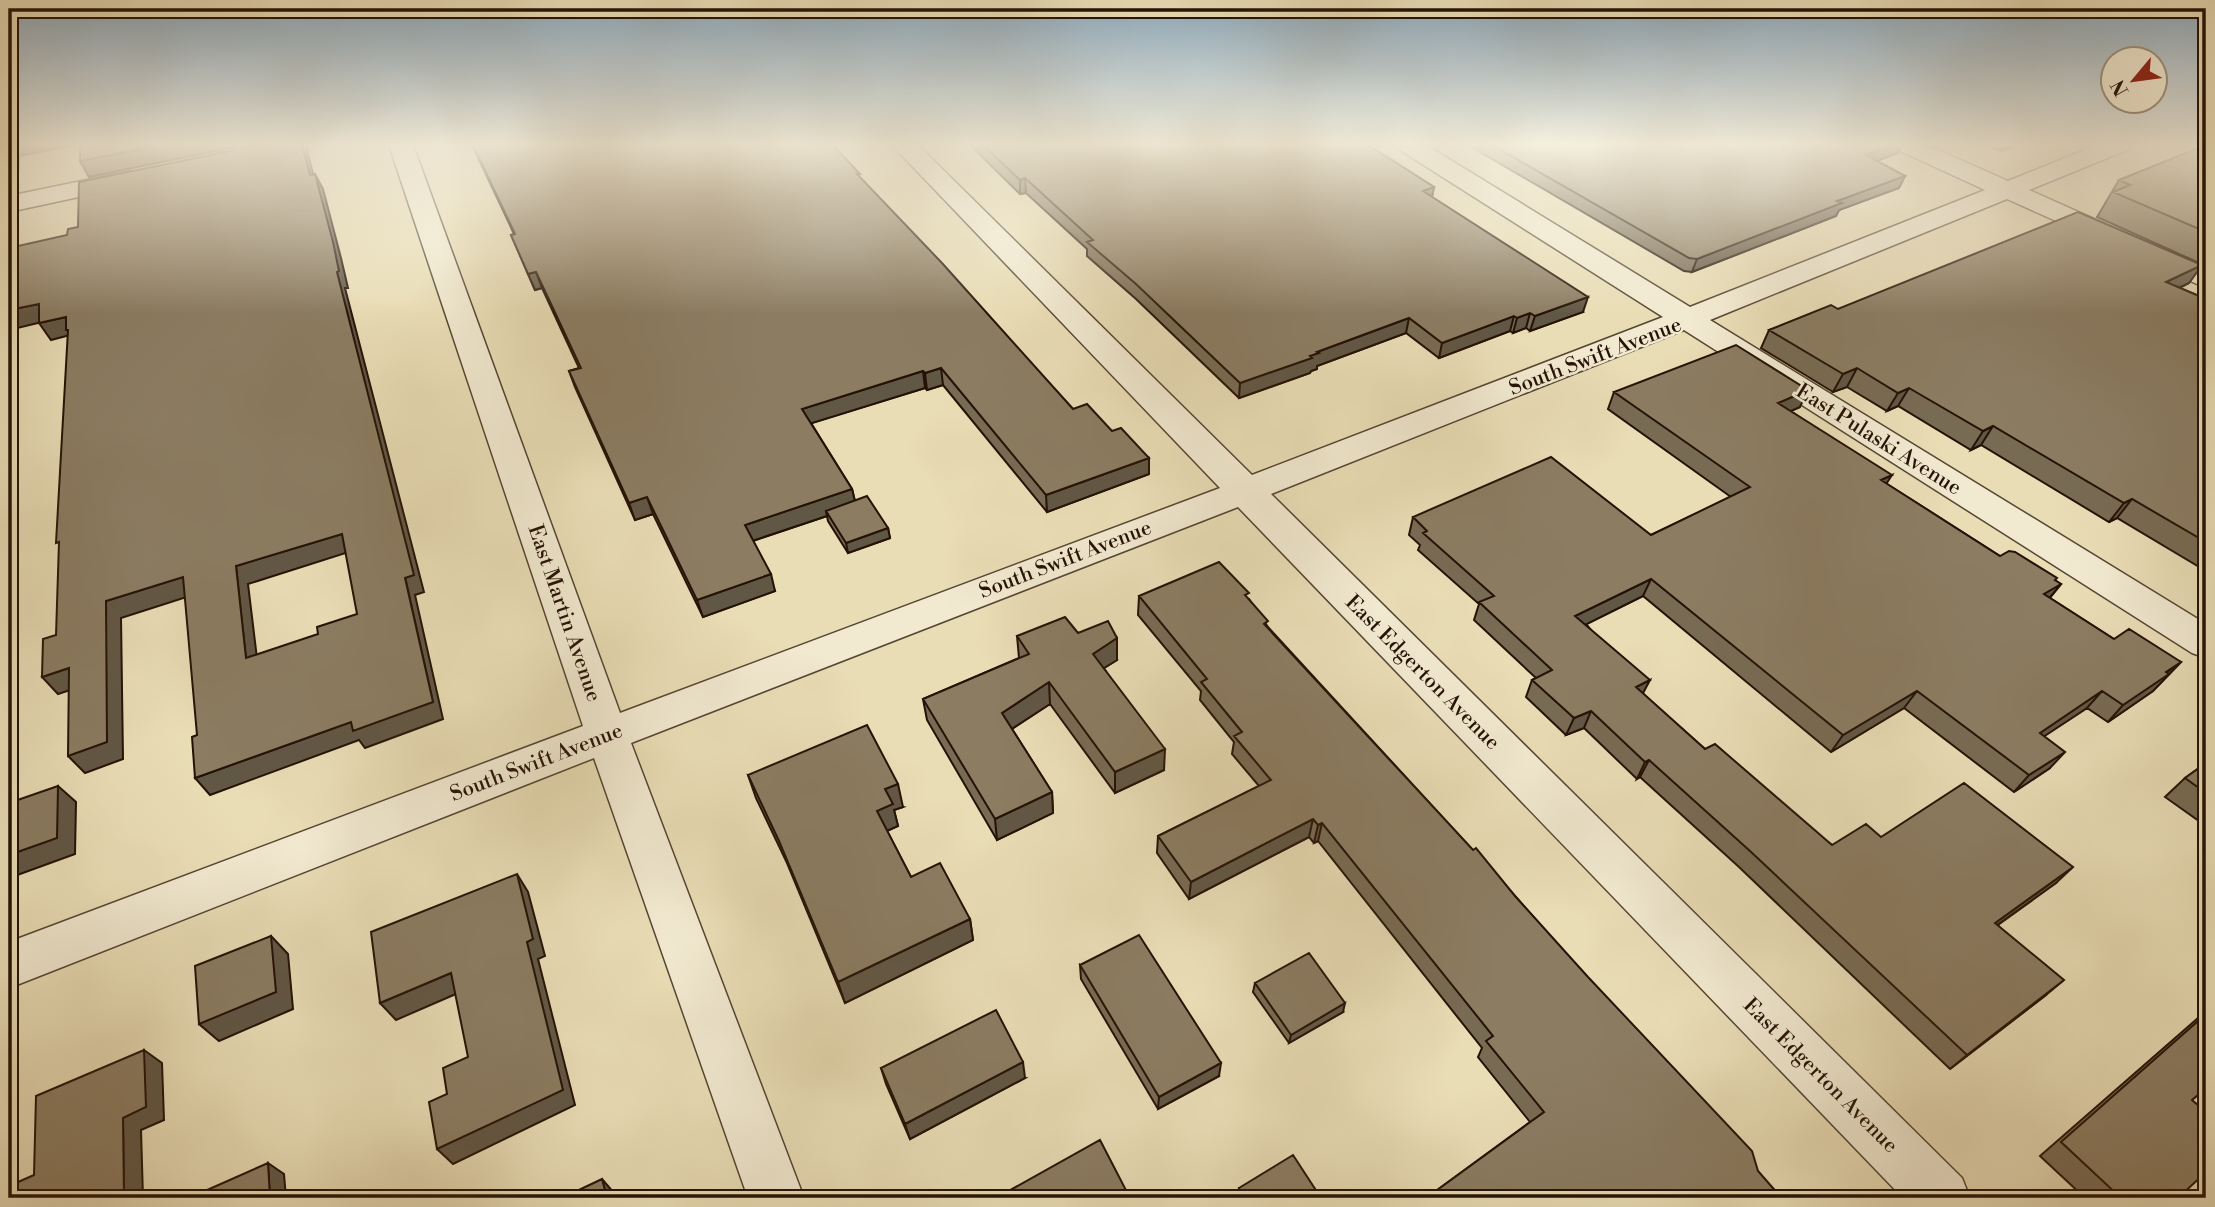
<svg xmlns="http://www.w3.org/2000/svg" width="2215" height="1207" viewBox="0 0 2215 1207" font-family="'Libre Bodoni',serif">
<rect width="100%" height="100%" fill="#e9ddb6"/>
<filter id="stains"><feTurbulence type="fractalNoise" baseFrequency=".00286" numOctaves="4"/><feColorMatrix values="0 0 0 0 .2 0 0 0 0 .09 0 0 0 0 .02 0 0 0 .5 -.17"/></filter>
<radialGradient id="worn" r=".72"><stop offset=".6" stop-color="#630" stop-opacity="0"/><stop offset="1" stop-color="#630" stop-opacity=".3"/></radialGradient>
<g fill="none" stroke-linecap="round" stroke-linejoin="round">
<g stroke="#564532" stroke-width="3">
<path id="minor" d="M 389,145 L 413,145 L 620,713 L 1220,488 L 892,145 L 918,145 L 1252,475 L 1663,317 L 1400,150 L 1397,145 L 1426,145 L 1690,307 L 1985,190 L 1898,150 L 1895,145 L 1927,145 L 2008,181 L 2097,145 L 2130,145 L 2127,150 L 2029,190 L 2206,269 L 2206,288 L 2007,199 L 1710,320 L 2206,624 L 2206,658 L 2192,653 L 1684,330 L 1271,494 L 1962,1178 L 1970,1198 L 1903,1198 L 1238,507 L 631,743 L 804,1198 L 748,1198 L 594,758 L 9,988 L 9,942 L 583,726 Z
M 130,171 L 139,174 L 143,179 L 139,184 L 9,212 L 9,196 Z"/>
</g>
<use href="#minor" fill="#f1e9d0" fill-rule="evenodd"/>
</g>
<path fill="#786b54" stroke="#251206" stroke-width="2" d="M 472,145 L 833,145 L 860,178 L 1073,409 L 1112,431 L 1149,458 L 1149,474 L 1047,512 L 943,385 L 927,390 L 925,388 L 811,423 L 852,489 L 855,501 L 888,528 L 890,538 L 848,553 L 828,521 L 827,516 L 753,541 L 775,591 L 703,617 L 653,514 L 635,520 L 575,387 L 569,371 L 579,368 L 542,288 L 535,290 L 511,235 L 514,234 Z
M 970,145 L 1368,145 L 1434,187 L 1432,197 L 1583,312 L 1530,331 L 1526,328 L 1513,333 L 1510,331 L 1439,358 L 1406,333 L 1317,366 L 1317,369 L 1311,371 L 1310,373 L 1239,398 L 1136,299 L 1087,256 L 1087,249 L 1026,193 L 1020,194 Z
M 1468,145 L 1902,145 L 1898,153 L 1877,161 L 1905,176 L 1899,188 L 1839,210 L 1836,216 L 1692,272 L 1684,271 Z
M 1986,145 L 2017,145 L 2001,151 Z
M 2206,145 L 2206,266 L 2097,217 L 2119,180 Z
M 2202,265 L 2189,283 L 2180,288 L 2206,299 L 2206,571 L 2117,518 L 2109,522 L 1981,445 L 1971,450 L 1898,406 L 1887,411 L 1847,387 L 1833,392 L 1761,348 L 1769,330 L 1838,309 Z
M 1614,392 L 1800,407 L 1791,411 L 1887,484 L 2000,556 L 2055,581 L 2061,584 L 2050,598 L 2114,639 L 2181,662 L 2153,691 L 2108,722 L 2087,708 L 2044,736 L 2050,768 L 2014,792 L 1904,708 L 1831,752 L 1643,596 L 1586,624 L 1643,694 L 1705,749 L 1832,845 L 1881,837 L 2056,883 L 1998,925 L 2046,995 L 1950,1069 L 1739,867 L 1640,777 L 1637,779 L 1584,728 L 1566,735 L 1526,697 L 1532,680 L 1536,678 L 1474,620 L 1479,604 L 1418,550 L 1420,545 L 1409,535 L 1413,517 L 1651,535 L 1731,497 L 1608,409 Z
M 1139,596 L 1249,599 L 1268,627 L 1515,896 L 1758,1171 L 1775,1198 L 1428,1198 L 1429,1196 L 1530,1122 L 1478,1057 L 1482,1048 L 1318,841 L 1314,843 L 1309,837 L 1189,899 L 1157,853 L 1158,836 L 1259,786 L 1232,754 L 1234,742 L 1200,700 L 1201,691 L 1138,615 Z
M 1078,633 L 1117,660 L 1104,668 L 1164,770 L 1115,793 L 1050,704 L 1012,729 L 1052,792 L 1053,813 L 997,840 L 927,720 L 923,699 L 1019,658 L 1017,636 Z
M 2206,763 L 2206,826 L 2165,797 L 2185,778 Z
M 748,775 L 903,807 L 894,810 L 898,826 L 887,831 L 911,877 L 970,919 L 973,940 L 845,1003 L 787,863 L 756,798 Z
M 1080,965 L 1219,1076 L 1158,1109 L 1081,979 Z
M 1255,983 L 1343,1012 L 1289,1043 L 1253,992 Z
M 2206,1011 L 2206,1088 L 2192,1100 L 2178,1198 L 2085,1198 L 2040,1156 Z
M 881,1068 L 1025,1078 L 910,1139 L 886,1084 Z
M 1239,1188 L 1321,1198 L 1239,1198 L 1237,1195 Z"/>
<path fill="#615745" stroke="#251206" stroke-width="2" d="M 9,145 L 75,145 L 19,156 L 18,175 L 9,176 Z
M 162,145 L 245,145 L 89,177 L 80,161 Z
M 302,145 L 306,145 L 317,190 L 310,175 Z
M 1893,145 L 1902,145 L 1898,153 L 1860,167 L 1866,155 Z
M 2004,145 L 2017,145 L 2001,151 Z
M 315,174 L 323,189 L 341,258 L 348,288 L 345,288 L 424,592 L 415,595 L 443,719 L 365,748 L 359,740 L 210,795 L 195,778 L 351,722 L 433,702 Z
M 1905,176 L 1899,188 L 1839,210 L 1836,216 L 1692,272 L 1697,259 L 1837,201 Z
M 1025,178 L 1026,193 L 1020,194 L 1020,180 Z
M 1434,187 L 1431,201 L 1423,191 Z
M 2202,265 L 2189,283 L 2154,300 L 2166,282 Z
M 536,272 L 542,288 L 535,290 L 528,274 Z
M 1588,297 L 1583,312 L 1530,331 L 1535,316 Z
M 39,304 L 50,320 L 9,330 L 9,310 Z
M 1530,313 L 1526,328 L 1513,333 L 1517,318 Z
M 1514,316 L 1510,331 L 1439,358 L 1442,343 Z
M 66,317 L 70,335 L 51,340 L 39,323 Z
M 1409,318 L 1406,333 L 1317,366 L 1317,369 L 1311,371 L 1310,373 L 1239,398 L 1240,383 L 1310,356 L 1317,352 Z
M 941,368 L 943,385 L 927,390 L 925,373 Z
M 1857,368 L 1847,387 L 1833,392 L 1843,374 Z
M 923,371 L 925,388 L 806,425 L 802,409 Z
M 1909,388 L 1898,406 L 1887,411 L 1898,393 Z
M 1808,390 L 1800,407 L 1770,420 L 1778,403 Z
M 1993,426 L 1981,445 L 1971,450 L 1983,431 Z
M 1149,458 L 1149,474 L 1047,512 L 1046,495 Z
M 1892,475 L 1881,492 L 1881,480 Z
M 852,489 L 856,506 L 826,511 L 827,516 L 749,542 L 745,525 Z
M 647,497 L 653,514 L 635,520 L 629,503 Z
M 2132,499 L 2117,518 L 2109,522 L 2124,503 Z
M 888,528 L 890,538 L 848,553 L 846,543 Z
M 342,534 L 352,551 L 248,584 L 259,675 L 246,658 L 236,566 Z
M 771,574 L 775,591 L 703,617 L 697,600 Z
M 183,577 L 196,594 L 121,618 L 123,759 L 85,773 L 68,756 L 106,601 Z
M 1651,579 L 1643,596 L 1569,633 L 1575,616 Z
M 2061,584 L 2047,601 L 2031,611 L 2045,593 Z
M 1117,638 L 1117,660 L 1093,675 L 1093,654 Z
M 2181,662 L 2153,691 L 2108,722 L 2123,705 Z
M 69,668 L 85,685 L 58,694 L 42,677 Z
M 1650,680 L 1641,697 L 1636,687 Z
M 1049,682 L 1050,704 L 1004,734 L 1002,713 Z
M 1917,691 L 1904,708 L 1831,752 L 1843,735 Z
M 2102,691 L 2087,708 L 2025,749 L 2040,733 Z
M 1591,711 L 1584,728 L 1566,735 L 1574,718 Z
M 1165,749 L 1164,770 L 1115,793 L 1115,772 Z
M 2065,752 L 2050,768 L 2014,792 L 2029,775 Z
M 1649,760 L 1640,777 L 1637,779 L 1645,762 Z
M 898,784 L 903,807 L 894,810 L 898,826 L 882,833 L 877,811 L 885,789 Z
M 58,786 L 76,802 L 75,854 L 9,878 L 9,855 Z
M 1052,792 L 1053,813 L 997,840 L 995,819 Z
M 1313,819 L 1309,837 L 1189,899 L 1191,882 Z
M 1322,823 L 1318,841 L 1314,843 L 1318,825 Z
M 2073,867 L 2056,883 L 1979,938 L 1995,923 Z
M 517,874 L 528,892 L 545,956 L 538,959 L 575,1105 L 453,1164 L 437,1149 L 527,942 Z
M 970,919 L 973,940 L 845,1003 L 838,982 Z
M 271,936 L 288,954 L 293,1009 L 219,1041 L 199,1024 Z
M 451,973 L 465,990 L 396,1020 L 380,1003 Z
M 2064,980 L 2046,995 L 1950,1069 L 1967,1055 Z
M 1345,1003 L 1343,1012 L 1289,1043 L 1291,1035 Z
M 144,1050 L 162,1063 L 164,1120 L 141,1130 L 143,1198 L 124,1198 L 123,1118 Z
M 1023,1062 L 1025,1078 L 910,1139 L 905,1124 Z
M 1221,1063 L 1219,1076 L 1158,1109 L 1159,1097 Z
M 268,1163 L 284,1174 L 286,1198 L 270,1198 Z
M 602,1179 L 614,1193 L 615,1198 L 607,1198 Z"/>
<path fill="#8b7c62" stroke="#251206" stroke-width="2" fill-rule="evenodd" d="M 80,145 L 162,145 L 80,161 Z
M 258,145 L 302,145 L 310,175 L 315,174 L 333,242 L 339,271 L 337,272 L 414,575 L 405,578 L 433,702 L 353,731 L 351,722 L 195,778 L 192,737 L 197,735 L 183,577 L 106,601 L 107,742 L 68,756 L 69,668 L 42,677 L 43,639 L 56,635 L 59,542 L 56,543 L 68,330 L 66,330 L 66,317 L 39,323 L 39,304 L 9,310 L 9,248 L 67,235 L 68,229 L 78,227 L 79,182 ZM 342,534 L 357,614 L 317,627 L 318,634 L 246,658 L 236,566 Z
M 473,145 L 833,145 L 860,174 L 857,174 L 942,263 L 1073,409 L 1087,404 L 1112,431 L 1121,428 L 1149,458 L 1046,495 L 941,368 L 925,373 L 923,371 L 802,409 L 852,489 L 745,525 L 771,574 L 697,600 L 647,497 L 629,503 L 569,371 L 581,368 L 536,272 L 528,274 L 511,235 L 515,234 Z
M 983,145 L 1368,145 L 1434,187 L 1423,191 L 1588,297 L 1535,316 L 1530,313 L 1517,318 L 1514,316 L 1442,343 L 1409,318 L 1317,352 L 1319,353 L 1310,356 L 1312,358 L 1240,383 L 1136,284 L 1087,242 L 1093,240 L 1025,178 L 1020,180 Z
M 1492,145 L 1893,145 L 1866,155 L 1905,176 L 1837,201 L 1842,203 L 1697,259 L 1689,258 Z
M 2206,145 L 2206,232 L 2113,192 L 2130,185 L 2119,180 Z
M 2078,212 L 2202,265 L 2166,282 L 2206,299 L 2206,542 L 2132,499 L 2124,503 L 1993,426 L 1983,431 L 1909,388 L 1898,393 L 1857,368 L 1843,374 L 1769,330 L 1831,305 L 1838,309 Z
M 1736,345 L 1808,390 L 1778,403 L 1892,475 L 1881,480 L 2000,556 L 2009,551 L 2015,552 L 2057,578 L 2055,580 L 2061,584 L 2044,594 L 2114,639 L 2129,629 L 2181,662 L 2166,672 L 2169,674 L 2123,705 L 2102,691 L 2040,733 L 2065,752 L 2029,775 L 1917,691 L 1843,735 L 1651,579 L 1575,616 L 1650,680 L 1636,687 L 1705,749 L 1715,744 L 1832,845 L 1866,824 L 1881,837 L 1964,783 L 2073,867 L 1995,923 L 2064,980 L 1967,1055 L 1750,851 L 1649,760 L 1645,762 L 1591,711 L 1574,718 L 1532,680 L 1552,670 L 1479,602 L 1494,596 L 1423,533 L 1427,531 L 1413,517 L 1551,457 L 1651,535 L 1750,487 L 1614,392 Z
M 867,496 L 888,528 L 846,543 L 826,511 Z
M 1219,562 L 1249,593 L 1245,595 L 1268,621 L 1264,624 L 1473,850 L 1476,848 L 1515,896 L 1588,977 L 1752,1151 L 1758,1171 L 1779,1195 L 1775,1198 L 1431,1198 L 1429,1196 L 1544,1112 L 1486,1041 L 1493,1036 L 1322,823 L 1318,825 L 1313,819 L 1191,882 L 1158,836 L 1271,780 L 1234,736 L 1242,732 L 1201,682 L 1207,679 L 1139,596 Z
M 1065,617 L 1078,633 L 1108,621 L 1117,638 L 1093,654 L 1165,749 L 1115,772 L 1049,682 L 1002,713 L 1052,792 L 995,819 L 923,699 L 1029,654 L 1017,636 Z
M 867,725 L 898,784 L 885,789 L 893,804 L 877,811 L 911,877 L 940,863 L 970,919 L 838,982 L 779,841 L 748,775 Z
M 2206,763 L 2206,793 L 2185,778 Z
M 58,786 L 57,838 L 9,855 L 9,803 Z
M 517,874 L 533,939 L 527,942 L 563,1090 L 437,1149 L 429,1102 L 447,1094 L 443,1068 L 468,1057 L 451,973 L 380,1003 L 371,932 Z
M 1139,935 L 1221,1063 L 1159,1097 L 1080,965 Z
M 271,936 L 276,992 L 199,1024 L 195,966 Z
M 1309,953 L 1345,1003 L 1291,1035 L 1255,983 Z
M 996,1010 L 1023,1062 L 905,1124 L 881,1068 Z
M 2206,1014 L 2206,1088 L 2192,1100 L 2206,1112 L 2206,1172 L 2178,1198 L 2121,1198 L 2061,1142 Z
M 144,1050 L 146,1107 L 123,1118 L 124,1198 L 9,1198 L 9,1186 L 34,1175 L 36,1096 Z
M 1100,1140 L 1130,1198 L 996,1198 Z
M 1293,1155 L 1321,1198 L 1245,1198 L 1239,1188 Z
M 268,1163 L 270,1198 L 189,1198 Z
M 602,1179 L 607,1198 L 562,1198 Z"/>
<linearGradient id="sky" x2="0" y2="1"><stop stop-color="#8da9bc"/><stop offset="0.46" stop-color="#f5f0de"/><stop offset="1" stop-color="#f5f0de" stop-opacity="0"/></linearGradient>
<rect width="2215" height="314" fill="url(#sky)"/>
<g text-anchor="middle" stroke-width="5" stroke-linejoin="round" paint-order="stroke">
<g font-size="21" fill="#251206" stroke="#f1e9d0">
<text transform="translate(1595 356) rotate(-21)" y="7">South Swift Avenue</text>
<text transform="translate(1879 439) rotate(32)" y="7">East Pulaski Avenue</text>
<text transform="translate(1065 559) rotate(-21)" y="7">South Swift Avenue</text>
<text transform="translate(565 613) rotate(71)" y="7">East Martin Avenue</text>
<text transform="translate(1423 672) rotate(45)" y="7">East Edgerton Avenue</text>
<text transform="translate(536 762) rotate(-21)" y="7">South Swift Avenue</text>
<text transform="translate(1821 1075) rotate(45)" y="7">East Edgerton Avenue</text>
</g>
</g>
<rect width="2215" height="1207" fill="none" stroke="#e9ddb6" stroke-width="35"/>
<rect x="10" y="10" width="2194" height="1186" fill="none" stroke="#251206" stroke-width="3.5"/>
<rect x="18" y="18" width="2180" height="1172" fill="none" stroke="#251206" stroke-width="2"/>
<g transform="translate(2134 80) rotate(241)"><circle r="33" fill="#f1e9d0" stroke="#9f937f" stroke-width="2"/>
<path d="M0-5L12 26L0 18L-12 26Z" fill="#8f2418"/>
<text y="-10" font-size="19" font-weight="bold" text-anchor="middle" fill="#251206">N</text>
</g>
<rect width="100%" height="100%" filter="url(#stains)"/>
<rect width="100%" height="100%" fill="url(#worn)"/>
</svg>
